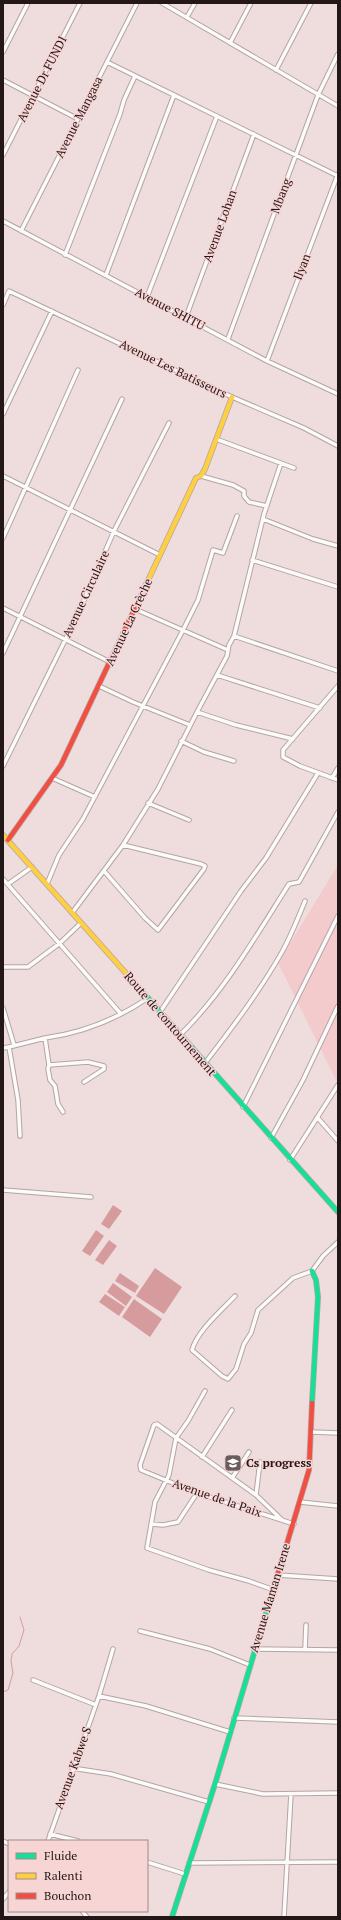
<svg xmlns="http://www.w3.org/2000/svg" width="341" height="1920" viewBox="0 0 341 1920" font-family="'PT Serif',serif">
<rect width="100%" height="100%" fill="#efdddd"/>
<path fill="#f4cbcc" d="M 338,865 L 338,1084 L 278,963 Z"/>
<path fill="#d69c9d" d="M 113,1205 L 122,1211 L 109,1229 L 101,1224 Z
M 96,1230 L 104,1236 L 90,1256 L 82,1251 Z
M 109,1240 L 117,1246 L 103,1265 L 95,1260 Z
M 155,1268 L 182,1287 L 164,1314 L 136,1296 Z
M 120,1273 L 139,1286 L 135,1293 L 115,1281 Z
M 113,1283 L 132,1297 L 126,1306 L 107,1292 Z
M 105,1294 L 125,1307 L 119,1316 L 99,1302 Z
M 134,1299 L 162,1319 L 150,1337 L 122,1317 Z"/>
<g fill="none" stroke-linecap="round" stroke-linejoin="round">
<path stroke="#d69c9d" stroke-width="1" d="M 3,1692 L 8,1690 L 13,1673 L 11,1661 L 12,1654 L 19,1646 L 24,1630 L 20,1617"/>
<g stroke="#b3a5a5" stroke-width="5.5">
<path id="street" d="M 162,3 L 338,106
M 187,17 L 195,3
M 230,43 L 251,3
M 3,52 L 28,3
M 107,62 L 338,176
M 276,70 L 311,3
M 3,80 L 78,119
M 3,155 L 80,3
M 3,221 L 267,361 L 338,394
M 21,231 L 137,3
M 65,255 L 120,114 L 124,100 L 135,76
M 106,275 L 174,95
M 147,297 L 217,116
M 3,305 L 9,291 L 232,397 L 304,428 L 338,446
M 186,317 L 254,134
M 228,339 L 318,95 L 338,54
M 267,361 L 338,174
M 3,414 L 52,311
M 216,439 L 294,468
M 3,476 L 160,555
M 201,476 L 233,485 L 244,491 L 244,496 L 249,502 L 267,506
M 263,519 L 313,539 L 338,546
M 3,538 L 78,370
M 252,560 L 338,587
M 3,608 L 110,662
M 135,609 L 228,650
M 234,636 L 264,514 L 281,463
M 3,653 L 122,399
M 217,675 L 320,708
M 99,686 L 133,702 L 190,725
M 338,686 L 283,750 L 283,757 L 300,766 L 338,780
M 197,712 L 227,656 L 229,645 L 234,636 L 338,671
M 181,741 L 204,752 L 234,761
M 3,766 L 78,614 L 114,531 L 169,423
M 52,778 L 95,797
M 332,778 L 338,768
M 148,803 L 189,820
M 104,871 L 145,918 L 158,930 L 204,869 L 205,866 L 201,864 L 123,845
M 3,879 L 121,1014
M 8,884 L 32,867
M 47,884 L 59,855 L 83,819 L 182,632 L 198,600 L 213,550 L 223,553 L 237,516
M 72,913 L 123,845 L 158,789 L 197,712 L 236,725 L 293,739
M 3,967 L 28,967 L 60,943 L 81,923
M 3,1008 L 14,1045
M 160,1012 L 241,891 L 266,858 L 318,773
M 180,1035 C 224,992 256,936 289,884 L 299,882 L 338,812
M 3,1048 L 9,1047
M 205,1063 C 232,1028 260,991 282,952 C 291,936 298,918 305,901
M 49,1065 L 88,1062 L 104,1066 L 104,1069 L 84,1082
M 243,1107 L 338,916
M 63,1112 L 58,1104 L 55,1086 L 50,1080 L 48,1069 L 49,1065 L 45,1038 C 82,1033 117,1019 148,998
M 317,1117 L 338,1141
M 20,1136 L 18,1100 L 9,1047 L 45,1038
M 271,1138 L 303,1080 L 338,1006
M 290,1160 L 338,1085
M 3,1190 L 91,1197
M 235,1296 C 222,1310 197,1331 192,1350 L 222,1376 L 228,1379 L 236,1369 L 244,1344 L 251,1333 L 258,1310 L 293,1278 L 312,1271 L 323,1256 L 338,1242
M 205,1391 L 188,1421 L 176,1438 L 169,1475 L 155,1502 L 147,1548 L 209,1570 L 249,1581 L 274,1590
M 311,1432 L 338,1433
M 202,1457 L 232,1410
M 232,1478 L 249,1452
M 256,1495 L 260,1462
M 300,1502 L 338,1506
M 282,1520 L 256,1495 L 157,1424 L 154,1425 L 140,1465 L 141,1470 L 197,1493 L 294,1524
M 151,1524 L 163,1525 L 178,1522 L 197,1493
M 278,1575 L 338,1579
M 140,1631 L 210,1649 L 250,1665
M 254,1649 L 338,1650
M 305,1649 L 306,1625
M 33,1680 L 96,1705
M 99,1696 L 146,1706 L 230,1732
M 234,1718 L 338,1722
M 72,1768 L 111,1774 L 209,1802
M 215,1784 L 263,1794 L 338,1793
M 50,1834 L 78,1841
M 3,1841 L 9,1844
M 48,1841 L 99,1696 L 113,1649
M 147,1862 L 185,1874
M 189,1863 L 338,1862
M 3,1899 L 9,1892
M 82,1911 L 87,1917
M 284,1917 L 291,1794"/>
</g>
<g stroke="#b3a5a5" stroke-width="6">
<path id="fast" d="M 140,989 L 338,1212
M 312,1271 L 316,1280 L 318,1297 L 312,1403
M 172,1917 L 215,1784 L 273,1590"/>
</g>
<g stroke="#b3a5a5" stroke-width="6">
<path id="slow" d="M 136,606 L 196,478 L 201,476 L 205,469 L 232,397
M 3,835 L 140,989"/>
</g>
<g stroke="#b3a5a5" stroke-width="6">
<path id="jam" d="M 8,840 L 61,765 L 136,606
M 273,1590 L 309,1470 L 312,1403"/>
</g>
<use href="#street" stroke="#fdfafa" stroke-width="3.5"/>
<use href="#fast" stroke="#16e098" stroke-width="4.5"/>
<use href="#slow" stroke="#ffcf43" stroke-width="4.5"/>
<use href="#jam" stroke="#f24e42" stroke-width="4.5"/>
</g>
<defs>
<g id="school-square" transform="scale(0.9)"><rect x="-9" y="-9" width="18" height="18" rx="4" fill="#6a5c5c" stroke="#f7d5d5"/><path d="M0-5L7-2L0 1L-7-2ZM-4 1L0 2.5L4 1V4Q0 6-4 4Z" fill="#fff"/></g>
</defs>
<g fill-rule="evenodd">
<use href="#school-square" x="233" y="1463"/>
</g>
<g text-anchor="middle" stroke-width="3" stroke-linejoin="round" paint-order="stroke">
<g font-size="12" fill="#231717" stroke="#f7d5d5">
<text transform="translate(42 79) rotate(-63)" y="4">Avenue Dr FUNDI</text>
<text transform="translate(79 117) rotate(-63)" y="4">Avenue Mangasa</text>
<text transform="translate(281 196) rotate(-69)" y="4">Mbang</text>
<text transform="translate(220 226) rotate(-70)" y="4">Avenue Lohan</text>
<text transform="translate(302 267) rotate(-68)" y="4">Ilyan</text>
<text transform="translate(170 309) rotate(28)" y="4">Avenue SHITU</text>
<text transform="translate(173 369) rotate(26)" y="4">Avenue Les Batisseurs</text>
<text transform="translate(86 594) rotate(-65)" y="4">Avenue Circulaire</text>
<text transform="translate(129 622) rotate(-65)" y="4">Avenue La Crèche</text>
<text transform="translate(170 1024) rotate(49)" y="4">Route de contournement</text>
<text transform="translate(217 1498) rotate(19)" y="4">Avenue de la Paix</text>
<text transform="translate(270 1598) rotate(-73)" y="4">Avenue Maman Irene</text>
<text transform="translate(73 1768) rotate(-70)" y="4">Avenue Kabwe S</text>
</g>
<g font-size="12" font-weight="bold" fill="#231717" stroke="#f7d5d5" text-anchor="start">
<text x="246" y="1467">Cs progress</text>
</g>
</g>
<rect width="341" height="1920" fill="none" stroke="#231717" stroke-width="8"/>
<rect x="8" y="1840" width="140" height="72" fill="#f7d5d5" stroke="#a28989"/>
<rect x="16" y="1853" width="20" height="6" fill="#16e098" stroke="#a28989"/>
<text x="44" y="1860" font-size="12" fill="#231717">Fluide</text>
<rect x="16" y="1873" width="20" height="6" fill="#ffcf43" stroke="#a28989"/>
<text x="44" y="1880" font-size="12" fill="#231717">Ralenti</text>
<rect x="16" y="1893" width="20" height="6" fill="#f24e42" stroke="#a28989"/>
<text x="44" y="1900" font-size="12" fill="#231717">Bouchon</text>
</svg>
